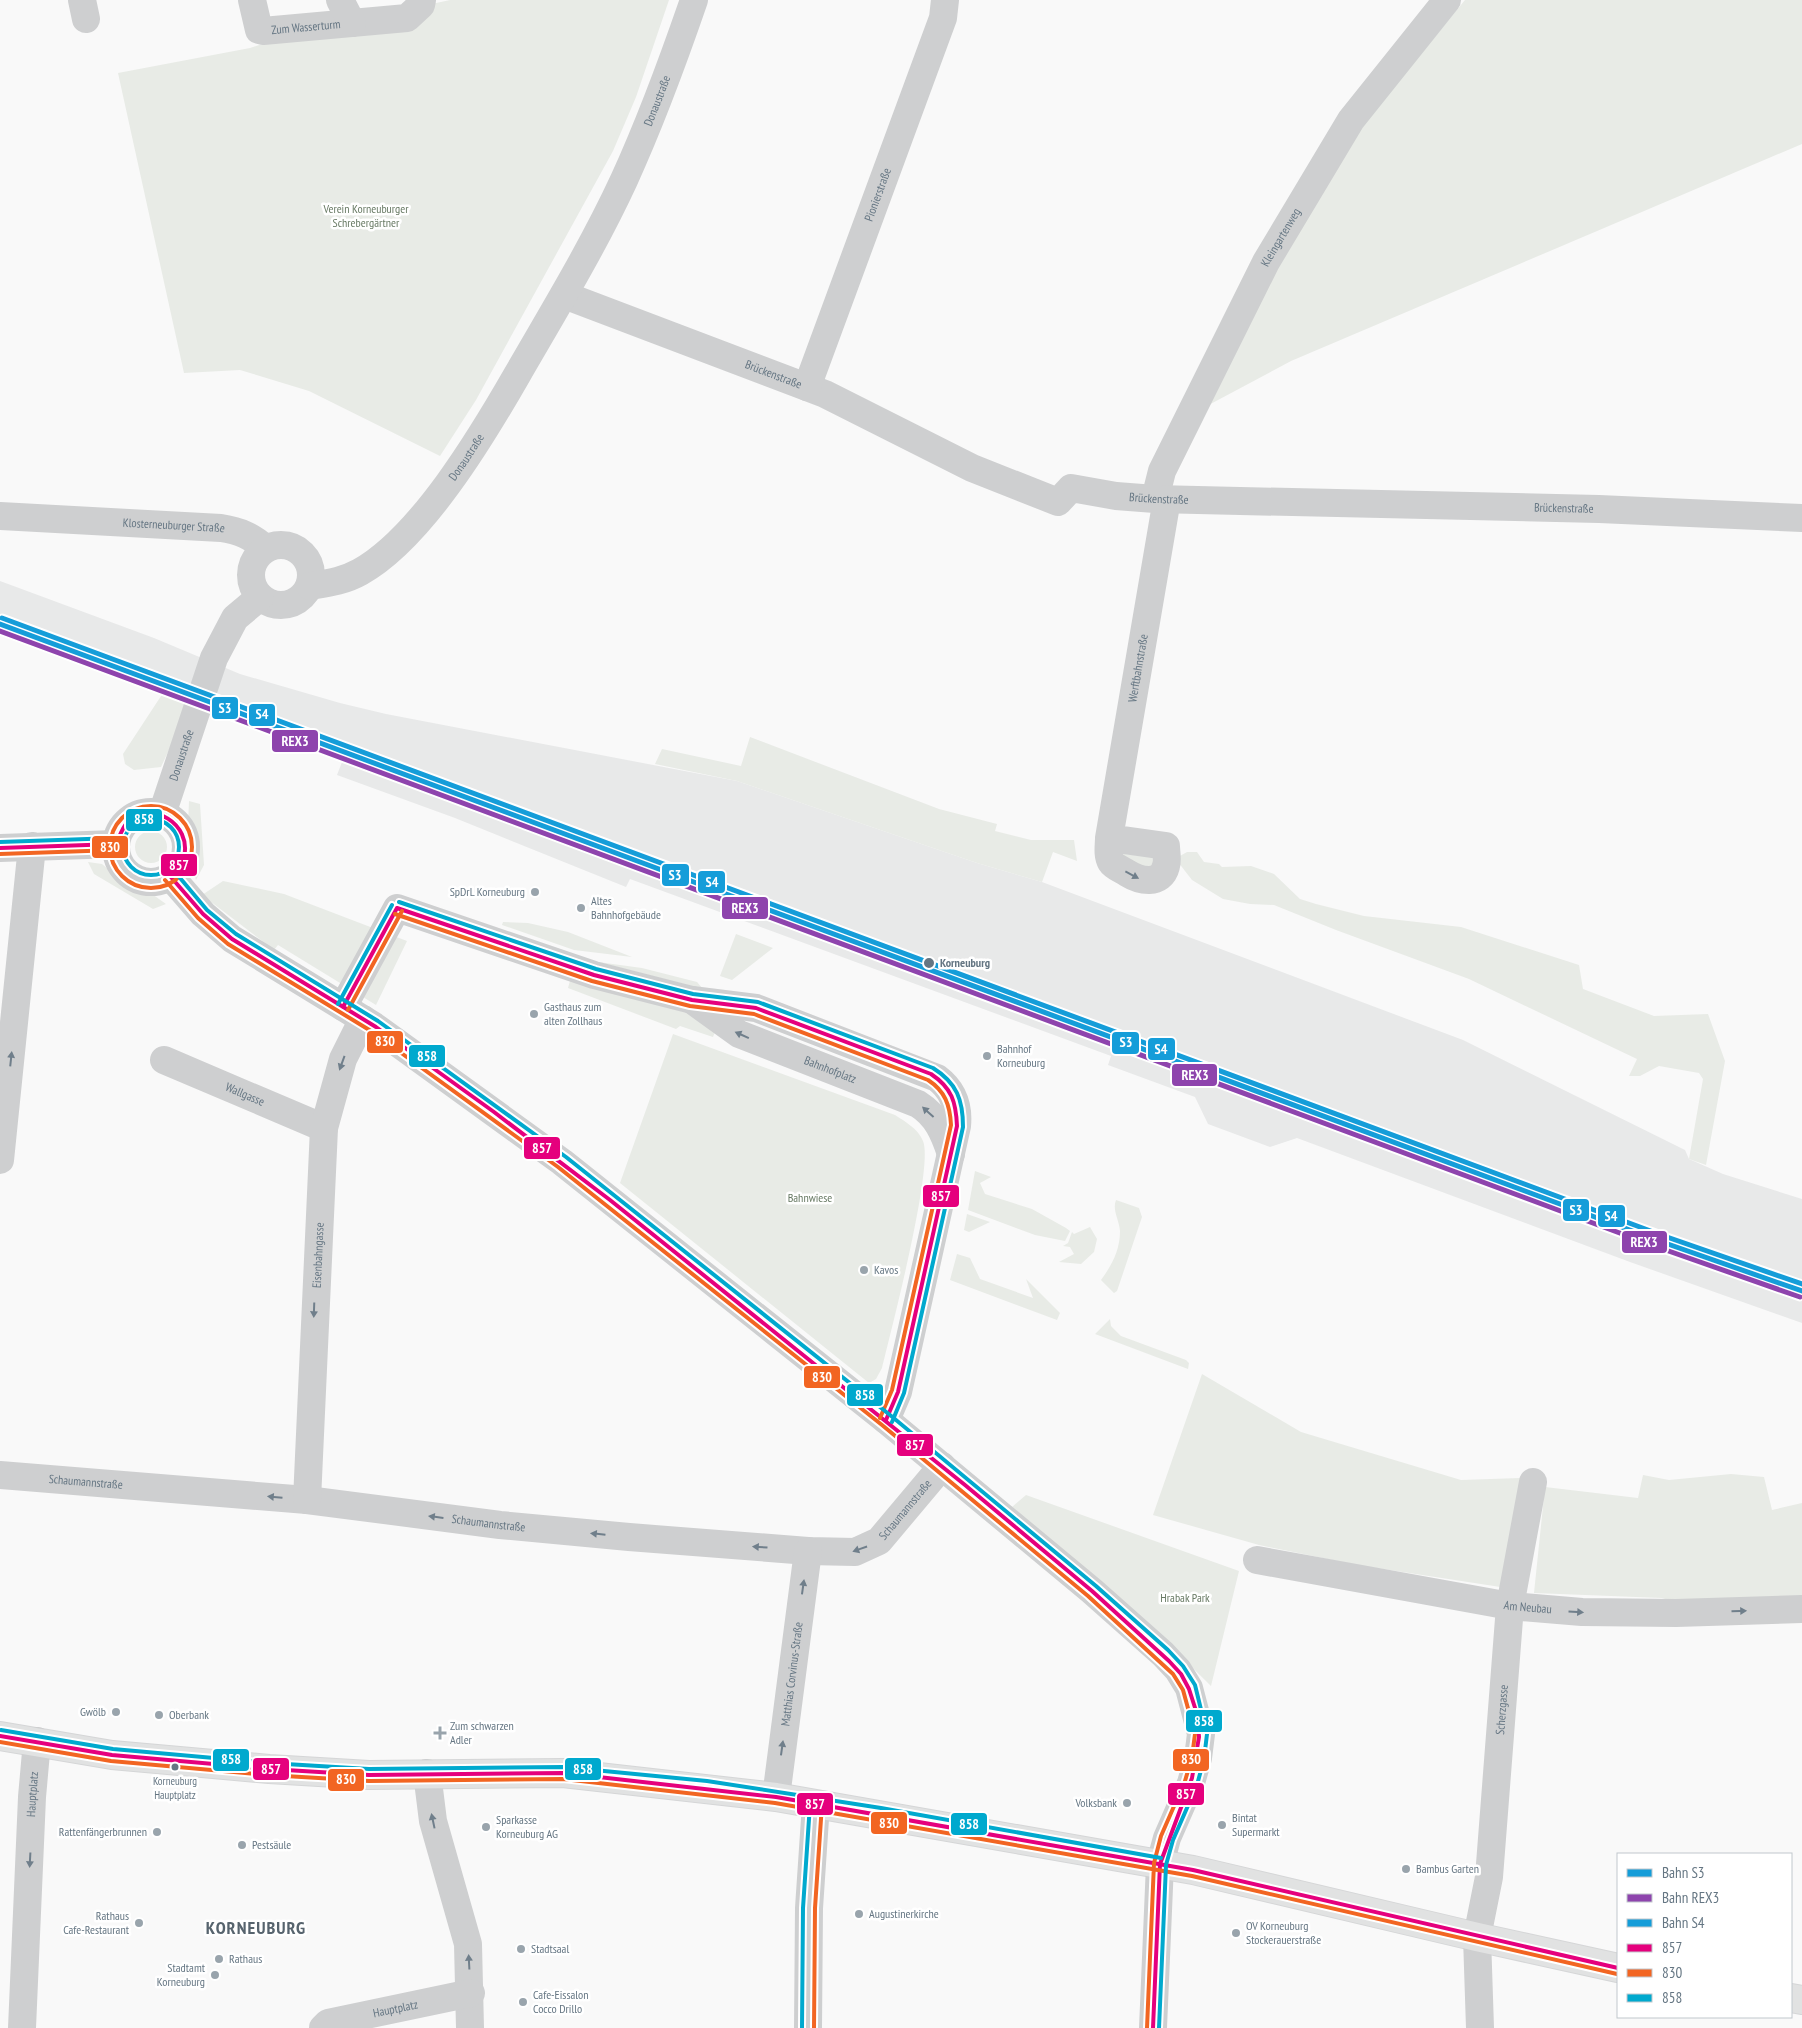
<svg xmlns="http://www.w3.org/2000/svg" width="1802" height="2028" viewBox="0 0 1802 2028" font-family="'PT Sans Narrow',sans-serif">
<rect width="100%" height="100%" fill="#f9f9f9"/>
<path fill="#e8e9e9" d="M 0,581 L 154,638 L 240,674 L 340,703 L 386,714 L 737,781 L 977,863 L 1042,882 L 1463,1040 L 1685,1150 L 1689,1159 L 1723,1174 L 1802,1199 L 1802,1323 L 1630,1262 L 1297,1138 L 1270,1147 L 1208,1124 L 1195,1097 L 1108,1065 L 1111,1056 L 630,879 L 626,887 L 455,818 L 337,775 L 342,762 L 187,702 L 0,634 Z"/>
<path fill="#e8ebe6" d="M 450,0 L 669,0 L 636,97 L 613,151 L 476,400 L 440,456 L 309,391 L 240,370 L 184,373 L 118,73 L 250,48 L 289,35 Z
M 1465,0 L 1802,0 L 1802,144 L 1291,361 L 1203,408 L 1277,267 L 1361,127 Z
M 163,693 L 191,703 L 161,767 L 134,770 L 125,764 L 123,754 Z
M 750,737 L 939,809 L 997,824 L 995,831 L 1031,840 L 1074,840 L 1077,861 L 1053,852 L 1042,882 L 977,863 L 737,781 L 655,764 L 662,749 L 741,766 Z
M 189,801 L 200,804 L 204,865 L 196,880 L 192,866 L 195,845 L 188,826 Z
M135 847a16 16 0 1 1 32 0a16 16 0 1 1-32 0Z
M 1187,852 L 1197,852 L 1204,862 L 1219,864 L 1222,867 L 1251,866 L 1274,874 L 1300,899 L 1316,904 L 1364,916 L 1461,927 L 1579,965 L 1583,989 L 1654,1016 L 1708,1014 L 1725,1061 L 1706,1165 L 1689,1159 L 1703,1079 L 1699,1073 L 1659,1066 L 1640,1076 L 1629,1076 L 1637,1059 L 1469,979 L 1336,930 L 1274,905 L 1250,904 L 1223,899 L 1192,880 L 1178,862 L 1180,856 Z
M 1116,853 L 1152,857 L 1155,861 L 1150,870 Z
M 88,862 L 102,864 L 127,885 L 145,889 L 166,904 L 153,909 L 94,874 Z
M 223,881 L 284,894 L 407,941 L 376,1005 L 278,945 L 274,950 L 202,895 Z
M 503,922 L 528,923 L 568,932 L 632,957 L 574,950 L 502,925 Z
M 736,934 L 773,948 L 732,980 L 720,976 Z
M 598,962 L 642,968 L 697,982 L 703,989 Z
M 570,981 L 692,1014 L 715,1032 L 713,1037 L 680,1026 L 676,1029 L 568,988 Z
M 673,1034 L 895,1115 C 906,1122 918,1129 923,1141 C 934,1166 891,1331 882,1368 L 876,1379 L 869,1383 L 620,1183 Z
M 975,1171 L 991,1177 L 980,1183 L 985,1194 L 1032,1209 L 1066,1228 L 1070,1231 L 1065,1241 L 1035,1235 L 968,1210 Z
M 1116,1200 L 1139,1208 L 1142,1217 L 1117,1291 L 1114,1293 L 1101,1280 C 1112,1265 1120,1250 1120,1231 C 1119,1219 1112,1210 1116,1200 Z
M 967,1214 L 990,1222 L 969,1232 L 964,1230 Z
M 1090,1227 L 1097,1239 L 1094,1252 L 1081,1264 L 1059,1262 L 1074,1254 L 1070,1247 L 1063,1246 L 1068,1243 L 1072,1232 L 1074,1234 Z
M 957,1254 L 970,1258 L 980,1279 L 1033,1298 L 1026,1279 L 1060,1313 L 1057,1320 L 950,1280 Z
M 1110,1319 L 1111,1326 L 1121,1336 L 1186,1360 L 1189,1363 L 1188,1369 L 1095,1334 Z
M 1202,1374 L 1301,1432 L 1461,1480 L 1520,1478 L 1507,1588 L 1357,1565 L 1259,1545 L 1153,1515 Z
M 1731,1474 L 1764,1477 L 1772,1510 L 1802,1503 L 1802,1599 L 1675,1602 L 1662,1598 L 1534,1593 L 1545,1487 L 1638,1498 L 1643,1475 L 1669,1480 Z
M 1026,1495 L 1239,1571 L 1211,1686 L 1144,1620 L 1012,1507 Z"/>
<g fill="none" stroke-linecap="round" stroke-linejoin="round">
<g stroke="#d5d6d7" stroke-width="30">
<path id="major" d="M 0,1736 L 112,1755 L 269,1769 L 369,1775 L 563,1773 L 776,1797 L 1193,1870 L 1477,1937 L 1618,1968
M 1791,1998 L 1802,2000"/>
</g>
<g stroke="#cecfd0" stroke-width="28">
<path d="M 82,0 L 86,19"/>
<path id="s1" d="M 252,0 L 259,30 L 263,31 L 407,18 L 421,5 L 422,0"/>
<path d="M 340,0 L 352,23"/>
<path id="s2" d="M 564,295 L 825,394 L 972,468 L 1058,502 L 1071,488 L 1116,496 L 1155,499 L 1599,509 L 1802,518"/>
<path id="s3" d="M 807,387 L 943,18 L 945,0"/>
<path id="s4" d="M 1155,499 L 1162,471 L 1266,262 L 1351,120 L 1447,0"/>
<path id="s5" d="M 0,516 L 221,528 C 240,531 251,536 265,548"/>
<circle cx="281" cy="575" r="30"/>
<path id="s6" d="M 310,586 C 328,583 344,581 360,572 C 421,538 482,436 517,375 C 554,311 593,247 624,180 C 651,121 673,61 694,0"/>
<circle cx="151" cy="847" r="35"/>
<path id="s7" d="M 162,814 L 214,658 L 235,618 L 260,597"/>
<path id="s8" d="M 1109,838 L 1166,846 C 1166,852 1168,860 1166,866 C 1161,886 1140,881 1127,873 C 1123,870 1114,867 1111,862 C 1107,855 1109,845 1109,838 L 1167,499"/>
<path d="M 0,848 L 116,844"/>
<path d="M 170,876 L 203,914 L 232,939 L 374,1026 L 562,1162 L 886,1420 L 1092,1591 L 1163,1654 L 1178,1670 L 1189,1688 L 1201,1734 L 1198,1758 L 1191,1783 L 1167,1838 L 1160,1864 L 1153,2028"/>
<path id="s9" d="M 692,1000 L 739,1034 L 918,1104 C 937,1116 944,1133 951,1154"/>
<path d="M 343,1007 L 397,908 L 594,975 L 692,1000 L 756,1008 L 937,1078 C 953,1090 959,1106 957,1126 L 898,1392 L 886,1420"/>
<path id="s10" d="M 164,1060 L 324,1128"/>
<path d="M 0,1160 L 32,846"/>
<path id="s11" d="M 0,1475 L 307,1500 L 500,1525 L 629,1537 L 808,1551 L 855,1552 L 879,1541 L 942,1466"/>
<path id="s12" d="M 307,1500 L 324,1128 L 343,1059 L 363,1019"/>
<path id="s13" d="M 1257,1560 L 1510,1606 L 1582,1612 L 1676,1613 L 1802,1609"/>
<path d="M 427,1773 L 433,1821 L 468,1944 L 470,2028"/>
<path id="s14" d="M 776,1797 L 808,1551"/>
<path id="s15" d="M 22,2028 L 32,1797 L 37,1741"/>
<path id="s16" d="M 323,2028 L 328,2023 L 471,1993"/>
<path d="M 808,2028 L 809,1908 L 816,1804"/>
<path id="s17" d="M 1480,2028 L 1477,1937 L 1489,1877 L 1510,1606 L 1533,1482"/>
</g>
<use href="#major" stroke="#e1e2e2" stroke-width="28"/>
<g stroke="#fff" stroke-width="8">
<path id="bus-1" d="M 0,848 L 116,844 C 119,838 122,828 127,823 C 152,799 192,824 184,857 C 182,864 174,870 170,876 L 203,914 L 232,939 L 376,1027 L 494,1112 L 610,1200 L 965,1485 L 1092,1591 L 1169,1661 L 1181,1674 L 1189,1689 L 1197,1714 L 1199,1737 L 1192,1778 L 1160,1864 L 1153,2028
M 397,908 L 594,975 L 692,1000 L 756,1008 L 931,1074 C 952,1088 956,1102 957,1126 L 898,1392 L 886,1420
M 343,1007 L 397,908
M 0,1736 L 112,1755 L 269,1769 L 369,1775 L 563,1773 L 776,1797 L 1193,1870 L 1618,1968"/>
</g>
<g stroke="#fff" stroke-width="8">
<path id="bus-2" d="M110 847a41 41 0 1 1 82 0a41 41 0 1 1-82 0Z
M 0,854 L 116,850
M 165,880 L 198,918 L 228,944 L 371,1031 L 558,1167 L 882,1425 L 1088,1596 L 1173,1674 L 1183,1690 L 1195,1734 L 1192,1757 L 1185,1781 L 1161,1836 L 1154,1863 L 1147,2028
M 395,914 L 592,981 L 690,1006 L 754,1014 L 928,1080 C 945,1091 950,1105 951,1125 L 892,1390 L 880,1418
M 348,1010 L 402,911
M 0,1742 L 111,1761 L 268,1775 L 369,1781 L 563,1779 L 775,1803 L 1192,1876 L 1617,1974
M 814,2028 L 815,1908 L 822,1804"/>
</g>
<g stroke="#fff" stroke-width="8">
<path id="bus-3" d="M123 847a28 28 0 1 1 56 0a28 28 0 1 1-56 0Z
M 0,842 L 116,838
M 175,872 L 207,910 L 236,934 L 378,1021 L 566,1157 L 890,1415 L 1096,1586 L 1168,1650 L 1183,1666 L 1195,1685 L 1207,1734 L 1204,1759 L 1197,1785 L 1173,1840 L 1166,1865 L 1159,2028
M 399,902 L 596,969 L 693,994 L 758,1002 L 933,1068 C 957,1083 963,1100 963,1127 L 904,1393 L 892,1422
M 338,1004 L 392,905
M 1,1730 L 113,1749 L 269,1763 L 369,1769 L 563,1767 L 707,1781 L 881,1808 L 1161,1858
M 802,2028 L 803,1908 L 810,1804"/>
</g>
<use href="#bus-1" stroke="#e5007d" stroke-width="4"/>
<use href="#bus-2" stroke="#f26522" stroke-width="4"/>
<use href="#bus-3" stroke="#00a9ce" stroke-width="4"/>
<g stroke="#fff" stroke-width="9">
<path id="rail-1" d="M 0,624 L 1662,1242 L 1802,1291"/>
</g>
<g stroke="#fff" stroke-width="9">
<path id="rail-2" d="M 0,631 L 1660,1248 L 1800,1297"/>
</g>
<g stroke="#fff" stroke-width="9">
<path id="rail-3" d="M 2,618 L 1664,1236 L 1802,1284"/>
</g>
<use href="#rail-1" stroke="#159dd9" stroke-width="5"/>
<use href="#rail-2" stroke="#8e44ad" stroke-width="5"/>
<use href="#rail-3" stroke="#159dd9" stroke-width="5"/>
</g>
<defs><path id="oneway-solid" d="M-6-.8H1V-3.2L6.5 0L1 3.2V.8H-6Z" transform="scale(1.25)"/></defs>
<g fill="#707f8b">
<use href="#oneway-solid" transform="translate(1132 875) rotate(28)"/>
<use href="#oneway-solid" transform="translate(742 1035) rotate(-156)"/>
<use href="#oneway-solid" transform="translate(11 1059) rotate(-84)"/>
<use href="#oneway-solid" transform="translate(342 1063) rotate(110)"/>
<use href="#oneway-solid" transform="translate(928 1112) rotate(-138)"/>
<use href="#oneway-solid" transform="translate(314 1310) rotate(92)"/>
<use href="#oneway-solid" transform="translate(275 1497) rotate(-175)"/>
<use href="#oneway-solid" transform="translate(436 1517) rotate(-173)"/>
<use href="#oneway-solid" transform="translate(598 1534) rotate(-174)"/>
<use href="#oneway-solid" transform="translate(760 1547) rotate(-176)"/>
<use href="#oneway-solid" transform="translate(860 1549) rotate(161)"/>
<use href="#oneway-solid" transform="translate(803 1587) rotate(-82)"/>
<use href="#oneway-solid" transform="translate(1739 1611) rotate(-2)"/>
<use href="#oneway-solid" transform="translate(1576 1612) rotate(4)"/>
<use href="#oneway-solid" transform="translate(782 1748) rotate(-82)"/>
<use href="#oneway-solid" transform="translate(433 1821) rotate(-102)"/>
<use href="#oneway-solid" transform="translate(30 1860) rotate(93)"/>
<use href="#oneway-solid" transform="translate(469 1962) rotate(-93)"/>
</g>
<g fill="#99a4ac" stroke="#fff" stroke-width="2">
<circle cx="535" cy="892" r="5"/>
<circle cx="581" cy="908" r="5"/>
<circle cx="534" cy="1014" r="5"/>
<circle cx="987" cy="1056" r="5"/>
<circle cx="864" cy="1270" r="5"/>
<circle cx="116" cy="1712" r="5"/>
<circle cx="159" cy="1715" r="5"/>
<path d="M437.5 1725.5h5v5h5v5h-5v5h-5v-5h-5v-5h5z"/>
<circle cx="1127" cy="1803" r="5"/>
<circle cx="1222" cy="1825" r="5"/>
<circle cx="486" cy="1827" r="5"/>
<circle cx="157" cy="1832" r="5"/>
<circle cx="242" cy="1845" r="5"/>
<circle cx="1406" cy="1869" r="5"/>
<circle cx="859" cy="1914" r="5"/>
<circle cx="139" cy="1923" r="5"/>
<circle cx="1236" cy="1933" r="5"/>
<circle cx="521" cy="1949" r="5"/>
<circle cx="219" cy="1959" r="5"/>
<circle cx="215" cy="1975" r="5"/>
<circle cx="523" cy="2002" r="5"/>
</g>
<g fill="#657683" stroke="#fff" stroke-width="2">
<circle cx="929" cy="963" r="6"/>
<circle cx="175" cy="1767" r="4.5"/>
</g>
<g text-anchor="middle" stroke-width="5" stroke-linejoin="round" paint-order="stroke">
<g font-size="11" fill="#657683" stroke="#fff">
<text x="175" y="1785">Korneuburg<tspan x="175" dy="14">Hauptplatz</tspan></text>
</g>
<g font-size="12" fill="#657683" stroke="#fff">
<text dy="4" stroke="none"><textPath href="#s1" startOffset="78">Zum Wasserturm</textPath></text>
<text dy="4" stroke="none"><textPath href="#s6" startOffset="615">Donaustraße</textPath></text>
<text dy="4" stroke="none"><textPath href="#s3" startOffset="205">Pionierstraße</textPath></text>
<text dy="4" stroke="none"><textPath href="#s4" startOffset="291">Kleingartenweg</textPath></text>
<text dy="4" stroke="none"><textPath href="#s2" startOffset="224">Brückenstraße</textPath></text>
<text dy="4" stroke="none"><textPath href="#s6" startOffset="210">Donaustraße</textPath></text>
<text dy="4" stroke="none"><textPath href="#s2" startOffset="644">Brückenstraße</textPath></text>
<text dy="4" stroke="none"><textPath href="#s2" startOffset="1049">Brückenstraße</textPath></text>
<text dy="4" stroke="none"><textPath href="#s5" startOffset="174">Klosterneuburger Straße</textPath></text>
<text dy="4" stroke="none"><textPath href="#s8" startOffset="341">Werftbahnstraße</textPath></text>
<text dy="4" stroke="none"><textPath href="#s7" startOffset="62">Donaustraße</textPath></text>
<text dy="4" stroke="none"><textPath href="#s9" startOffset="156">Bahnhofplatz</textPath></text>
<text dy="4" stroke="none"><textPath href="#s10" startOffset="88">Wallgasse</textPath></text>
<text dy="4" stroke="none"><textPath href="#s12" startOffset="245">Eisenbahngasse</textPath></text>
<text dy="4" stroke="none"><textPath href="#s11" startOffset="86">Schaumannstraße</textPath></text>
<text dy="4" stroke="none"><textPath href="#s11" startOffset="926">Schaumannstraße</textPath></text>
<text dy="4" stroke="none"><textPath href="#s11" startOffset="491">Schaumannstraße</textPath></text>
<text dy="4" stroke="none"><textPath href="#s13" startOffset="275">Am Neubau</textPath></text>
<text dy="4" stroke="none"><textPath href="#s14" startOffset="124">Matthias Corvinus-Straße</textPath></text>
<text dy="4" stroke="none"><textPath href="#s17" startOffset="320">Scherzgasse</textPath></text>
<text dy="4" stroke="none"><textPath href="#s15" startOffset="234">Hauptplatz</textPath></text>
<text dy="4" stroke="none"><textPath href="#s16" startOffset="76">Hauptplatz</textPath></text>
</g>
<g font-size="12" fill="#687a64" stroke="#fff">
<text x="366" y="213">Verein Korneuburger<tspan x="366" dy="14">Schrebergärtner</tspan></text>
<text x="810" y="1202">Bahnwiese</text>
<text x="1185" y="1602">Hrabak Park</text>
</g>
<g font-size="12" fill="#657683" stroke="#fff" text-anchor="start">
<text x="525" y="896" text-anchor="end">SpDrL Korneuburg</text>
<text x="591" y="905">Altes<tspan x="591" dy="14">Bahnhofgebäude</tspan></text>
<text x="544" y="1011">Gasthaus zum<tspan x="544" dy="14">alten Zollhaus</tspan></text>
<text x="997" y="1053">Bahnhof<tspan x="997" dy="14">Korneuburg</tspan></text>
<text x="874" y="1274">Kavos</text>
<text x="106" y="1716" text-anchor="end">Gwölb</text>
<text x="169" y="1719">Oberbank</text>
<text x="450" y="1730">Zum schwarzen<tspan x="450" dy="14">Adler</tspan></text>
<text x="1117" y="1807" text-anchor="end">Volksbank</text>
<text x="1232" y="1822">Bintat<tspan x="1232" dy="14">Supermarkt</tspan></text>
<text x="496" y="1824">Sparkasse<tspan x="496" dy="14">Korneuburg AG</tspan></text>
<text x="147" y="1836" text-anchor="end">Rattenfängerbrunnen</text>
<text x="252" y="1849">Pestsäule</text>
<text x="1416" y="1873">Bambus Garten</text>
<text x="869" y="1918">Augustinerkirche</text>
<text x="129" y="1920" text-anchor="end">Rathaus<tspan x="129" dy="14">Cafe-Restaurant</tspan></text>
<text x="1246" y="1930">OV Korneuburg<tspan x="1246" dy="14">Stockerauerstraße</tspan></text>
<text x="531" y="1953">Stadtsaal</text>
<text x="229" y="1963">Rathaus</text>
<text x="205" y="1972" text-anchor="end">Stadtamt<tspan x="205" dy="14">Korneuburg</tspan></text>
<text x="533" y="1999">Cafe-Eissalon<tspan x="533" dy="14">Cocco Drillo</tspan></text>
</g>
<g font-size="12" font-weight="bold" fill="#657683" stroke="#fff" text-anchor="start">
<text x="940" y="967">Korneuburg</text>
</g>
<g font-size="18" font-weight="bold" letter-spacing="1" fill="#57646e" stroke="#fff">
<text x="256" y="1934">KORNEUBURG</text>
</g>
</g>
<g stroke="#fff" stroke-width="2">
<rect x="211" y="696" width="28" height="24" rx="5" fill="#159dd9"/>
<rect x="248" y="703" width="28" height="24" rx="5" fill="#159dd9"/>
<rect x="271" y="729" width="48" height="24" rx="5" fill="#8e44ad"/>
<rect x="125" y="808" width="38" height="24" rx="5" fill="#00a9ce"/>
<rect x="91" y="835" width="38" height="24" rx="5" fill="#f26522"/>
<rect x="160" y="853" width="38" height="24" rx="5" fill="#e5007d"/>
<rect x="661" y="863" width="29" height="24" rx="5" fill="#159dd9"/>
<rect x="697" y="870" width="29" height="24" rx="5" fill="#159dd9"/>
<rect x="721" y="896" width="48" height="24" rx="5" fill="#8e44ad"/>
<rect x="366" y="1030" width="38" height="24" rx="5" fill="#f26522"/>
<rect x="1111" y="1031" width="29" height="24" rx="5" fill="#159dd9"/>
<rect x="1147" y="1037" width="29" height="24" rx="5" fill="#159dd9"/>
<rect x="408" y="1044" width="38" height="24" rx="5" fill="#00a9ce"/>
<rect x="1171" y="1063" width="47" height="24" rx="5" fill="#8e44ad"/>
<rect x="523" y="1136" width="38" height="24" rx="5" fill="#e5007d"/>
<rect x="922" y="1184" width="38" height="24" rx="5" fill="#e5007d"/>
<rect x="1562" y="1198" width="28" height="24" rx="5" fill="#159dd9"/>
<rect x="1597" y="1204" width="29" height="24" rx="5" fill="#159dd9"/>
<rect x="1621" y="1230" width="47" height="24" rx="5" fill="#8e44ad"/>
<rect x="803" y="1365" width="38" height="24" rx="5" fill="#f26522"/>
<rect x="846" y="1383" width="38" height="24" rx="5" fill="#00a9ce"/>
<rect x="896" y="1433" width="38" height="24" rx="5" fill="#e5007d"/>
<rect x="1185" y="1709" width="38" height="24" rx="5" fill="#00a9ce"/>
<rect x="212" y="1748" width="38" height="24" rx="5" fill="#00a9ce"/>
<rect x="1172" y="1748" width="38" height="24" rx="5" fill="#f26522"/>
<rect x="564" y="1757" width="38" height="24" rx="5" fill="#00a9ce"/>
<rect x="252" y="1757" width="38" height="24" rx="5" fill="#e5007d"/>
<rect x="327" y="1768" width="38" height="24" rx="5" fill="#f26522"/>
<rect x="1167" y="1782" width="38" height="24" rx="5" fill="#e5007d"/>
<rect x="796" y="1792" width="38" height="24" rx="5" fill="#e5007d"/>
<rect x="870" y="1811" width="38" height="24" rx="5" fill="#f26522"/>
<rect x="950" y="1812" width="38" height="24" rx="5" fill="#00a9ce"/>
</g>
<g font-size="14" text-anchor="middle" font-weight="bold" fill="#fff">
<text x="225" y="713">S3</text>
<text x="262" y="719">S4</text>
<text x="295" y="746">REX3</text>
<text x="144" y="824">858</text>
<text x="110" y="852">830</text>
<text x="179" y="870">857</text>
<text x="675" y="880">S3</text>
<text x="712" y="887">S4</text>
<text x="745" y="913">REX3</text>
<text x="385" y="1046">830</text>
<text x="1126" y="1047">S3</text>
<text x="1161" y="1054">S4</text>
<text x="427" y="1061">858</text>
<text x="1195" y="1080">REX3</text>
<text x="542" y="1153">857</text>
<text x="941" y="1201">857</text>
<text x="1576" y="1215">S3</text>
<text x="1611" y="1221">S4</text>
<text x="1644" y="1247">REX3</text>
<text x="822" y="1382">830</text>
<text x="865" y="1400">858</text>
<text x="915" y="1450">857</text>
<text x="1204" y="1726">858</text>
<text x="231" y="1764">858</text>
<text x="1191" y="1764">830</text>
<text x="583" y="1774">858</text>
<text x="271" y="1774">857</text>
<text x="346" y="1784">830</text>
<text x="1186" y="1799">857</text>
<text x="815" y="1809">857</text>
<text x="889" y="1828">830</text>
<text x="969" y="1829">858</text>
</g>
<rect x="1617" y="1853" width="175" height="165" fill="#ffffff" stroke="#c1c8cd"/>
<rect x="1627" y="1869" width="25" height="8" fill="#159dd9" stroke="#c1c8cd"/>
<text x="1662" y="1878" font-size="15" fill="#657683">Bahn S3</text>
<rect x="1627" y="1894" width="25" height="8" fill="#8e44ad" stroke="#c1c8cd"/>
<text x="1662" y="1903" font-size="15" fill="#657683">Bahn REX3</text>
<rect x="1627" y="1919" width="25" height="8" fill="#159dd9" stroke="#c1c8cd"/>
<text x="1662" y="1928" font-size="15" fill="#657683">Bahn S4</text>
<rect x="1627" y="1944" width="25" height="8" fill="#e5007d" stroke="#c1c8cd"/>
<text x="1662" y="1953" font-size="15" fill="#657683">857</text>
<rect x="1627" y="1969" width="25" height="8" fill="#f26522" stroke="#c1c8cd"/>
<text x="1662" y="1978" font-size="15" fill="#657683">830</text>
<rect x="1627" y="1994" width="25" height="8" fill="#00a9ce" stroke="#c1c8cd"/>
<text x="1662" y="2003" font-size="15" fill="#657683">858</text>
</svg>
